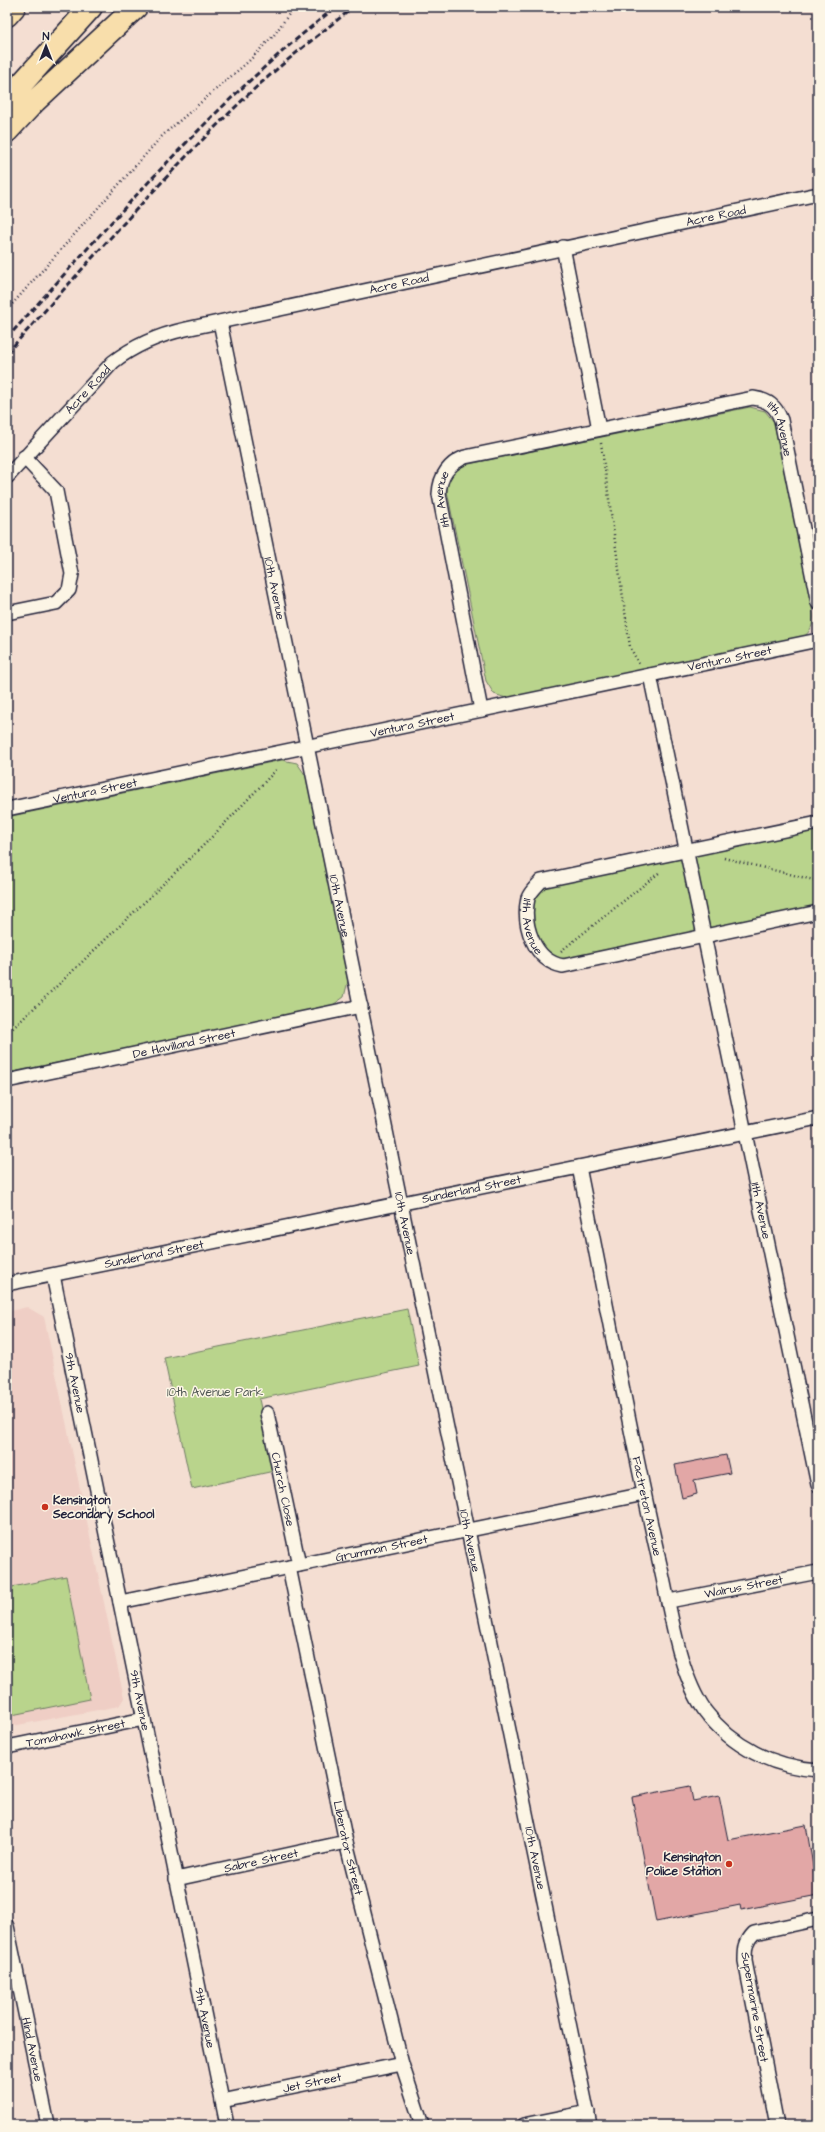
<svg xmlns="http://www.w3.org/2000/svg" width="825" height="2132" viewBox="0 0 825 2132" font-family="'Architects Daughter',sans-serif">
<rect width="100%" height="100%" fill="#f4ded2"/>
<filter id="ink" filterUnits="userSpaceOnUse"><feTurbulence type="fractalNoise" baseFrequency=".025" numOctaves="2"/><feDisplacementMap in="SourceGraphic" scale="8" xChannelSelector="R" yChannelSelector="G"/><feConvolveMatrix kernelMatrix="1 2 1 2 8 2 1 2 1" color-interpolation-filters="sRGB"/></filter>
<g filter="url(#ink)">
<path fill="#efcec5" d="M 27,1307 L 44,1317 L 124,1698 L 119,1706 L 7,1727 L 7,1312 Z"/>
<path fill="#b9d48c" stroke="#6e7b64" d="M 750,407 L 765,411 L 774,422 L 813,613 C 814,624 811,632 802,638 L 509,699 L 494,694 L 486,681 L 447,491 C 447,477 452,471 464,465 Z
M 282,760 L 297,763 L 306,776 L 348,981 L 344,997 L 330,1007 L 7,1073 L 7,817 Z
M 818,823 L 818,912 L 571,966 L 548,961 L 527,912 L 541,881 Z
M 407,1309 L 419,1366 L 259,1399 L 274,1471 L 192,1489 L 164,1358 Z
M 66,1576 L 90,1699 L 7,1716 L 7,1588 Z"/>
<path fill="#e2a7a6" stroke="#22223b" d="M 726,1455 L 730,1473 L 694,1480 L 697,1494 L 682,1498 L 675,1465 Z
M 690,1786 L 693,1801 L 719,1796 L 728,1840 L 806,1825 L 818,1895 L 741,1910 L 740,1905 L 656,1922 L 632,1797 Z"/>
<g fill="none" stroke-linecap="round" stroke-linejoin="round">
<g stroke="#22223b" stroke-width="16">
<g id="minor">
<path d="M 563,247 L 599,429"/>
<path id="s1" d="M 220,322 L 590,2125"/>
<path id="s2" d="M 7,477 L 113,362 C 135,345 159,335 186,329 L 818,194"/>
<path d="M 7,613 L 56,603 L 69,590 L 72,574 L 56,491 L 24,457"/>
<path id="s3" d="M 650,675 L 818,1485"/>
<path id="s4" d="M 481,710 L 439,494 C 440,476 448,464 465,457 L 753,398 C 768,400 776,406 781,420 L 818,603"/>
<path id="s5" d="M 7,809 L 818,640"/>
<path id="s6" d="M 818,823 L 541,881 C 537,886 530,892 528,898 C 522,925 534,961 563,966 L 818,912"/>
<path id="s7" d="M 7,1081 L 361,1006"/>
<path id="s8" d="M 579,1167 C 606,1301 630,1436 661,1569 C 671,1613 679,1674 705,1711 C 732,1747 773,1767 818,1770"/>
<path id="s9" d="M 53,1275 L 227,2125"/>
<path id="s10" d="M 7,1284 L 818,1118"/>
<path id="s11" d="M 267,1413 L 299,1565"/>
<path id="s12" d="M 289,1567 L 346,1842 L 402,2064 L 422,2125"/>
<path id="s13" d="M 669,1601 L 818,1572"/>
<path id="s14" d="M 120,1602 L 644,1494"/>
<path id="s15" d="M 7,1747 L 144,1719"/>
<path id="s16" d="M 176,1879 L 346,1842"/>
<path id="s17" d="M 7,1926 L 48,2125"/>
<path id="s18" d="M 222,2101 L 402,2064"/>
<path d="M 524,2125 L 588,2112"/>
<path d="M 777,2125 L 745,1961 C 745,1949 745,1942 754,1933 L 818,1919"/>
</g>
</g>
<g stroke="#22223b" stroke-width="25">
<path id="motorway" d="M 7,15 L 14,7
M 7,100 L 91,7
M 7,131 L 35,101 L 136,7"/>
</g>
<path stroke="#22223b" stroke-width="2.5" stroke-dasharray="1 3" stroke-linecap="butt" d="M 7,310 L 163,135 L 249,61 L 274,35 L 294,7
M 601,443 L 630,647 L 639,664
M 724,858 L 818,881
M 561,951 L 660,872
M 7,1034 L 206,843 L 278,768"/>
<use href="#minor" stroke="#fcf5e5" stroke-width="13"/>
<use href="#motorway" stroke="#f8deab" stroke-width="22"/>
<path stroke="#22223b" stroke-width="3" stroke-dasharray="6 3" stroke-linecap="butt" d="M 7,338 C 112,222 213,103 336,7
M 7,353 C 87,264 165,174 251,92 C 284,62 319,34 354,7"/>
</g>
</g>
<g fill="#c8321e" stroke="#fcf5e5" stroke-width="1.5">
<circle cx="45" cy="1507" r="4"/>
<circle cx="729" cy="1864" r="4"/>
</g>
<g text-anchor="middle" stroke-width="3" stroke-linejoin="round" paint-order="stroke">
<g font-size="12" fill="#22223b" stroke="#fcf5e5">
<text dy="4" stroke="none"><textPath href="#s2" startOffset="779">Acre Road</textPath></text>
<text dy="4" stroke="none"><textPath href="#s2" startOffset="455">Acre Road</textPath></text>
<text dy="4" stroke="none"><textPath href="#s2" startOffset="119">Acre Road</textPath></text>
<text dy="4" stroke="none"><textPath href="#s4" startOffset="608">11th Avenue</textPath></text>
<text dy="4" stroke="none"><textPath href="#s4" startOffset="215">11th Avenue</textPath></text>
<text dy="4" stroke="none"><textPath href="#s1" startOffset="272">10th Avenue</textPath></text>
<text dy="4" stroke="none"><textPath href="#s5" startOffset="738">Ventura Street</textPath></text>
<text dy="4" stroke="none"><textPath href="#s5" startOffset="414">Ventura Street</textPath></text>
<text dy="4" stroke="none"><textPath href="#s5" startOffset="90">Ventura Street</textPath></text>
<text dy="4" stroke="none"><textPath href="#s1" startOffset="596">10th Avenue</textPath></text>
<text dy="4" stroke="none"><textPath href="#s6" startOffset="334">11th Avenue</textPath></text>
<text dy="4" stroke="none"><textPath href="#s7" startOffset="181">De Havilland Street</textPath></text>
<text dy="4" stroke="none"><textPath href="#s10" startOffset="474">Sunderland Street</textPath></text>
<text dy="4" stroke="none"><textPath href="#s3" startOffset="547">11th Avenue</textPath></text>
<text dy="4" stroke="none"><textPath href="#s1" startOffset="920">10th Avenue</textPath></text>
<text dy="4" stroke="none"><textPath href="#s10" startOffset="150">Sunderland Street</textPath></text>
<text dy="4" stroke="none"><textPath href="#s9" startOffset="110">9th Avenue</textPath></text>
<text dy="4" stroke="none"><textPath href="#s11" startOffset="78">Church Close</textPath></text>
<text dy="4" stroke="none"><textPath href="#s8" startOffset="346">Factreton Avenue</textPath></text>
<text dy="4" stroke="none"><textPath href="#s1" startOffset="1244">10th Avenue</textPath></text>
<text dy="4" stroke="none"><textPath href="#s14" startOffset="267">Grumman Street</textPath></text>
<text dy="4" stroke="none"><textPath href="#s13" startOffset="76">Walrus Street</textPath></text>
<text dy="4" stroke="none"><textPath href="#s9" startOffset="434">9th Avenue</textPath></text>
<text dy="4" stroke="none"><textPath href="#s15" startOffset="70">Tomahawk Street</textPath></text>
<text dy="4" stroke="none"><textPath href="#s12" startOffset="287">Liberator Street</textPath></text>
<text dy="4" stroke="none"><textPath href="#s1" startOffset="1568">10th Avenue</textPath></text>
<text dy="4" stroke="none"><textPath href="#s16" startOffset="87">Sabre Street</textPath></text>
<text transform="translate(755 2007) rotate(80)" y="4">Supermarine Street</text>
<text dy="4" stroke="none"><textPath href="#s9" startOffset="758">9th Avenue</textPath></text>
<text dy="4" stroke="none"><textPath href="#s17" startOffset="126">Hind Avenue</textPath></text>
<text dy="4" stroke="none"><textPath href="#s18" startOffset="92">Jet Street</textPath></text>
</g>
<g font-size="12" fill="#4f5753" stroke="#fcf5e5">
<text x="215" y="1396">10th Avenue Park</text>
</g>
<g font-size="12" font-weight="bold" fill="#22223b" stroke="#fcf5e5" text-anchor="start">
<text x="53" y="1504">Kensington<tspan x="53" dy="14">Secondary School</tspan></text>
<text x="721" y="1861" text-anchor="end">Kensington<tspan x="721" dy="14">Police Station</tspan></text>
</g>
</g>
<rect width="825" height="2132" fill="none" stroke="#fcf5e5" stroke-width="24"/>
<rect x="12" y="12" width="801" height="2108" fill="none" stroke="#22223b" stroke-width="1.5" filter="url(#ink)"/>
<g transform="translate(46 46)" stroke="#fcf5e5" stroke-width="3" paint-order="stroke">
<path d="M0-3L7 15L0 10L-7 15Z" fill="#22223b"/>
<text y="-6" font-size="11" font-weight="bold" text-anchor="middle" fill="#22223b">N</text>
</g>
</svg>
